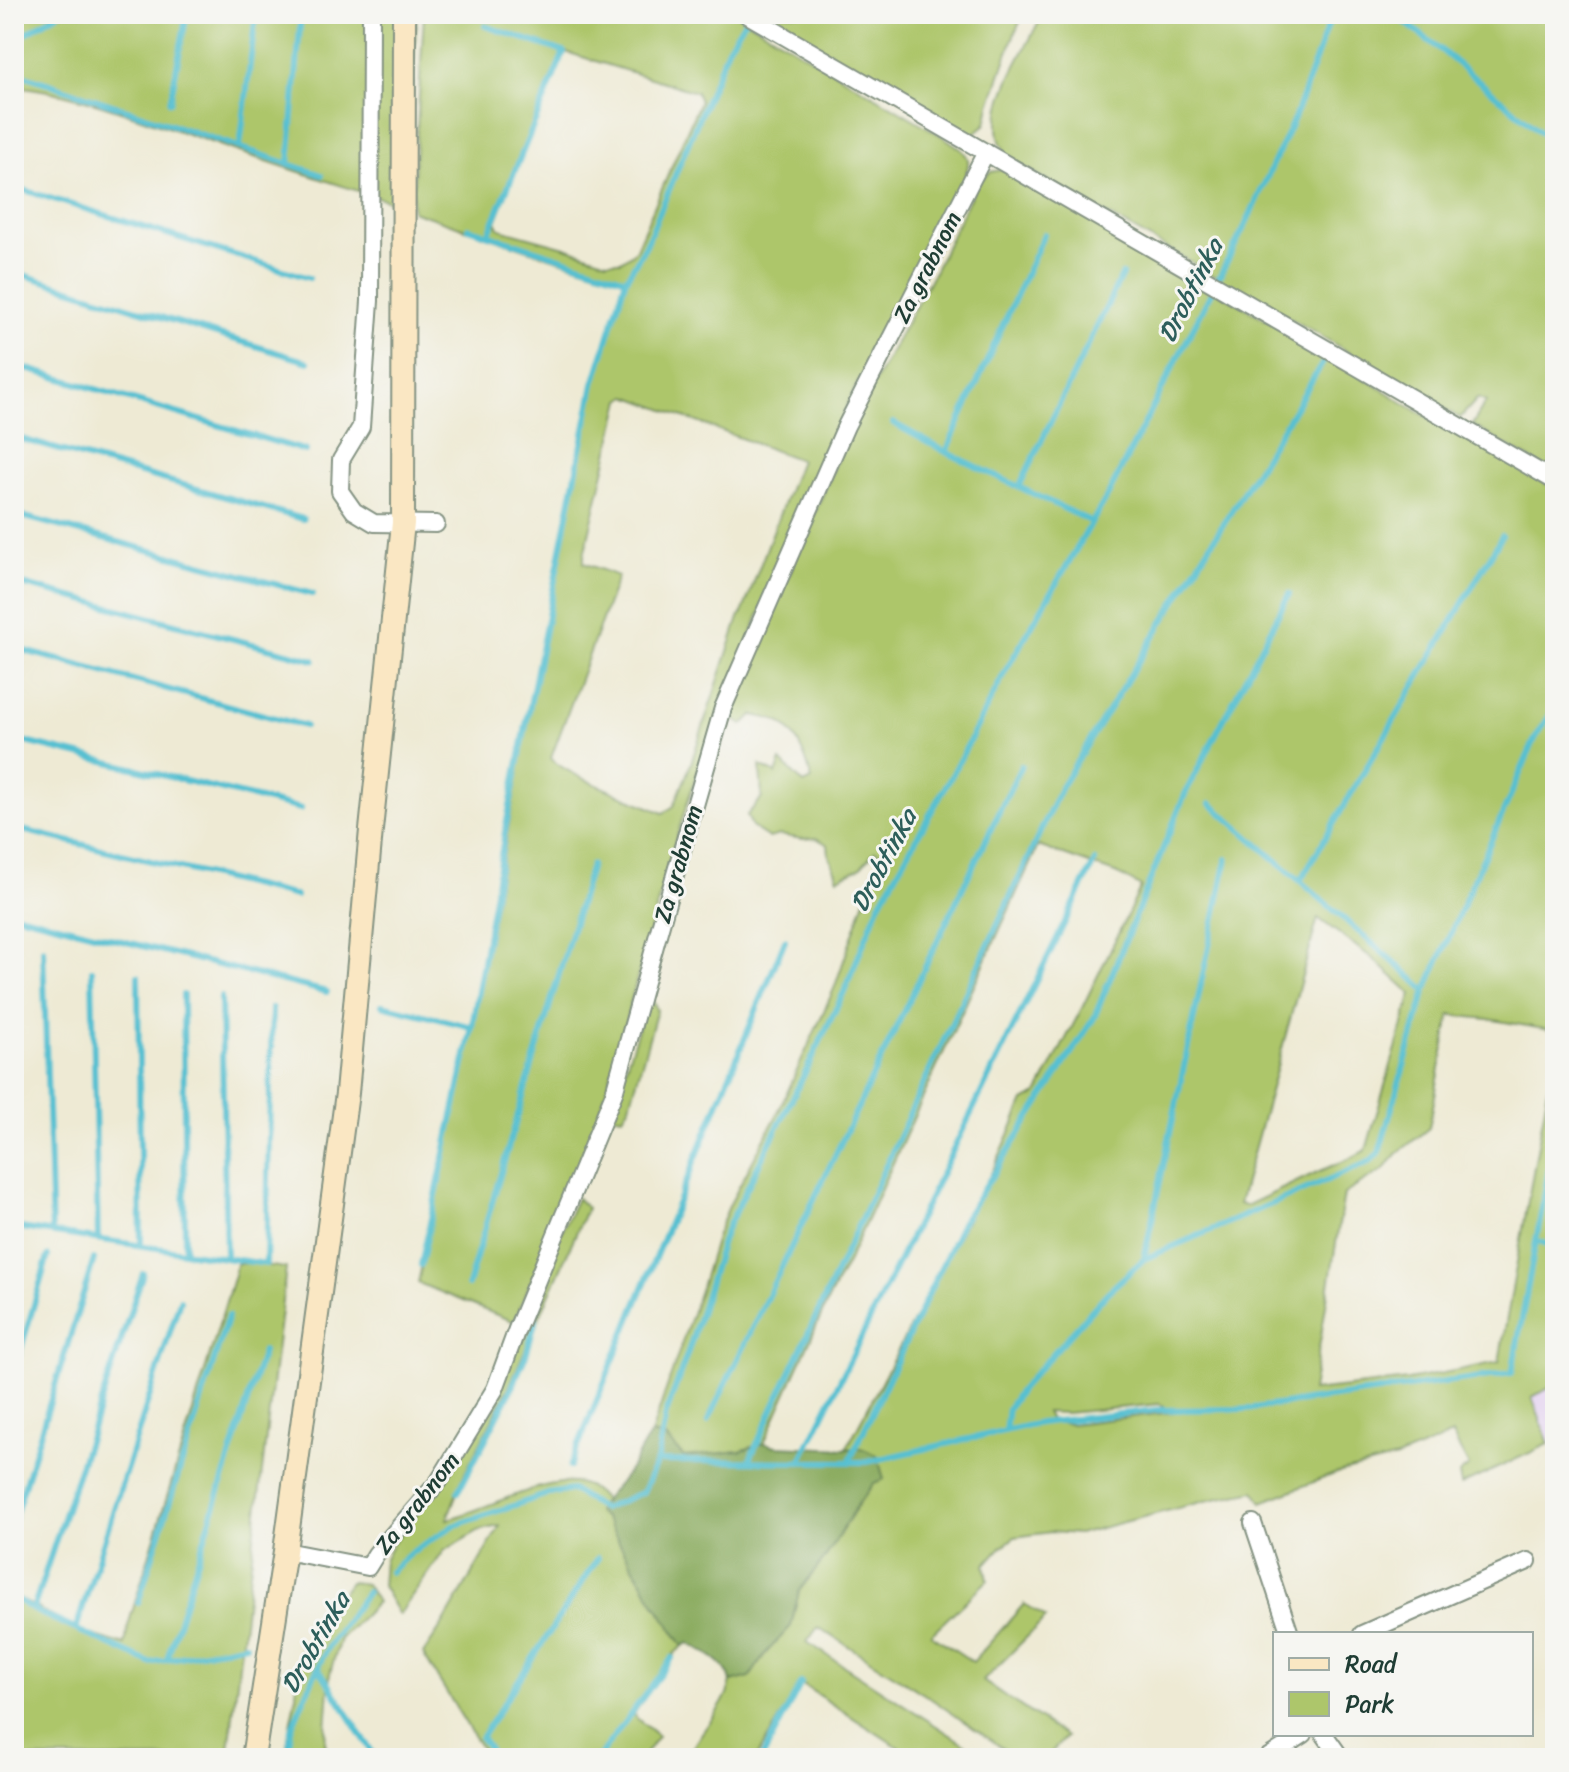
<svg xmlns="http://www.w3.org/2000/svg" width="1569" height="1772" viewBox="0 0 1569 1772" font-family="Sriracha,sans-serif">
<rect width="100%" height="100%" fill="#f6f6f2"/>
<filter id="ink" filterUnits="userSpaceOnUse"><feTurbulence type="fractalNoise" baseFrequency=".0125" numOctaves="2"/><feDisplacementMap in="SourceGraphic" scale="16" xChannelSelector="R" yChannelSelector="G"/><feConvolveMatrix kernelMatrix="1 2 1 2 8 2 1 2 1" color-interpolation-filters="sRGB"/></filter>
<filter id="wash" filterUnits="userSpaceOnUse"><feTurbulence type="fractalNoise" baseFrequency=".006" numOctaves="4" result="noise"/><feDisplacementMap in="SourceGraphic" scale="32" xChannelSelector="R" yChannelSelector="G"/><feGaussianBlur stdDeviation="1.8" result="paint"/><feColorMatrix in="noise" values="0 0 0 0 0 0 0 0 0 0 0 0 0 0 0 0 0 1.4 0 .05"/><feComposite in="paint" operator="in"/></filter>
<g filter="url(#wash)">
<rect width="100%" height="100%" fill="#eeead4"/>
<path fill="#e4d3f1" d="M 1555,1385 L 1555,1455 L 1532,1397 Z"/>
<path fill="#adc66b" stroke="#668250" stroke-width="2" fill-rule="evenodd" d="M 14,14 L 417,14 L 405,206 C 337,184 269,163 202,139 C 141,119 78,92 14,86 L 14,43 L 24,34 L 14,20 Z
M 424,14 L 736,14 L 947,139 C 971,156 972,156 963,184 L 852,394 L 818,471 L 767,595 L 697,772 L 670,858 L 607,1089 L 584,1152 L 514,1322 L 418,1283 L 478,1000 L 511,812 L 583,435 L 602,358 L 624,280 L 540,254 L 412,211 ZM 566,52 L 696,92 L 700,101 L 635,251 L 621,261 L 607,261 L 565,247 L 500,229 L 496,222 L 554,71 ZM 627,396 L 800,460 L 743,611 L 739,618 L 690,766 L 674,806 L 663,813 C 641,803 561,773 551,758 L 618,576 L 584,563 L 584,555 L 621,400 Z
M 764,14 L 1020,14 L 1023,15 L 1012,40 L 990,105 L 986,124 L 972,135 L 950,126 Z
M 1043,14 L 1555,14 L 1555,474 L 1472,425 L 1486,402 L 1478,398 L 1460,418 L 1304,326 L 1203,270 L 1193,263 L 1010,159 C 1006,152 1000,145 999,137 C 991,96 1027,49 1043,14 Z
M 1005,169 L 1322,352 L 1417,411 L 1555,489 L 1555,1031 L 1488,1019 L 1450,1015 L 1429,1128 L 1399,1152 L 1383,1170 L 1344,1194 L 1312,1391 L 1408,1380 L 1499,1362 L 1555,1050 L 1555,1385 L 1532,1397 L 1549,1444 L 1461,1485 L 1459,1474 L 1469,1466 L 1452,1435 L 1397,1458 L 1337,1473 L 1262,1502 L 1255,1491 L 1205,1501 L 1078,1534 L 1051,1532 L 1015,1537 L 1000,1548 L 985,1565 L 988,1580 L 931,1634 L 973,1662 L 1024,1604 L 1046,1618 L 983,1681 L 1066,1737 L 1046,1758 L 1005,1758 L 1008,1752 L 930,1698 L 818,1627 L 807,1642 L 986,1758 L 915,1758 L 801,1684 L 756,1758 L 697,1758 L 689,1754 C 702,1728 724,1710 731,1682 L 750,1677 L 765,1654 L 791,1626 L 799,1591 L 825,1558 L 859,1503 L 874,1483 L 861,1448 L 846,1449 L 995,1166 L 1024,1101 L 1037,1094 L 1083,1006 L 1141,887 L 1118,874 L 1038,846 L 850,1257 L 829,1298 L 764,1443 L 740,1451 L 684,1457 L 665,1437 L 651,1434 L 701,1287 L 717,1234 L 730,1204 L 776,1117 L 834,989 L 871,882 L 886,856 L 875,851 L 860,868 L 838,878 L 829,855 L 828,845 L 816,838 L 802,839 L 780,835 L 769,838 L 752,827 L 747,815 L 762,798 L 760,766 L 776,774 L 781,761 L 804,784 L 812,780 C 807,761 797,731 779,722 C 772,718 761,717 753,715 L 743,725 L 729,717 L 856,416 L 933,274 L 978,181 L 990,172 ZM 1318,918 L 1372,958 L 1412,994 L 1366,1150 L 1351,1158 L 1313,1174 L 1246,1206 L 1239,1204 ZM 1159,1404 L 1173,1412 L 1072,1424 L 1051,1422 L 1046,1412 L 1066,1413 Z
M 648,999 L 654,1003 L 657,1010 L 630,1105 L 623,1117 L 610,1115 Z
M 577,1198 L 587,1208 L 510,1385 L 463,1477 L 447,1519 C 483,1512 555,1469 589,1487 C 594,1490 599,1495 604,1499 L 597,1512 L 605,1518 L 655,1604 L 683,1646 L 675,1653 L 633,1715 L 658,1736 L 642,1758 L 487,1758 L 423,1654 L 443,1624 L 500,1526 L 480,1530 L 444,1551 L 399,1615 L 382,1586 L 384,1560 L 391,1546 L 444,1481 Z
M 250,1263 L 286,1268 L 228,1758 L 14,1758 L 14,1596 L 79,1631 L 125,1645 L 128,1626 L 234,1275 L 236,1264 Z
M 350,1582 L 366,1584 L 377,1602 L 340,1639 L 330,1673 L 325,1743 L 331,1758 L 289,1758 L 287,1745 L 290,1725 L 296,1696 L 297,1673 L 301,1649 Z"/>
<path fill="#8aab5f" stroke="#54744a" stroke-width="2" d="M 651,1434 L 665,1437 L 684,1457 L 740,1451 L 764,1443 L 776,1446 L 846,1449 L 861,1448 L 877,1455 L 884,1479 L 874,1483 L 859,1503 L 825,1558 L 799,1591 L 791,1626 L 765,1654 L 750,1677 L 731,1682 C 727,1662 706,1653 689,1643 L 683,1646 L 655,1604 L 605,1518 L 597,1512 C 606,1495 620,1484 630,1469 C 637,1457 643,1445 651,1434 Z"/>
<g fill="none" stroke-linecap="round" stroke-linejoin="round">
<path stroke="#56c0d1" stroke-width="6" d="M 1394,14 L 1441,50 L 1555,144
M 14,26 L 22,36
M 485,26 L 564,52 L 488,235
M 14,44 L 22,36 L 58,14
M 14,72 L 322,175
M 170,102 L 187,14
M 240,147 L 256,14
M 289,164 L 301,14
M 14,187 L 309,278
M 468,228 L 626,279
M 14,272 L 308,362
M 14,365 L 306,451
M 893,423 L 946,452 L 1092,522
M 14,437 L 303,519
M 946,452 L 1044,234
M 1019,487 L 1122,275
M 14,514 L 312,594
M 14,582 L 314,660
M 14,648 L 305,726
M 14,739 L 301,809
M 1210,803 L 1426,990
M 14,828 L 296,896
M 1300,881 L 1502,536
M 14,914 L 327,992
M 43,949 L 52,1233
M 92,970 L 98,1240
M 138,976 L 141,1245
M 183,995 L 185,1252
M 221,997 L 226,1256
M 382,1005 L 472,1027
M 14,1227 L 266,1264 L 272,1008
M 1536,1240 L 1555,1247
M 1144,1259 L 1227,859
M 421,1265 L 472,1027 L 506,826 L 594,384 L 626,279 L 646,245 L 728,48 L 747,17
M 468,1285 L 591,865
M 14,1373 L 48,1256
M 708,1421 L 1021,766
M 1005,1431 L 1008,1408 L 1021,1389 L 1107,1293 L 1144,1259 L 1369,1162 L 1379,1153 L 1426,990 L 1535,739 L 1555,707
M 657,1461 L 867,1462 L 1039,1423 L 1158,1410 L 1246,1409 L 1512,1373 L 1555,1137
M 749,1461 L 1061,787 L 1324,361
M 800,1462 L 1095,861
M 849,1462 L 963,1221 L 1094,1018 L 1186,792 L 1289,594
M 570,1466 L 785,940
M 458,1492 L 507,1398 L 526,1355 L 536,1319
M 14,1519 L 94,1259
M 390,1572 L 412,1552 L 453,1526 L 548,1494 L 572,1490 L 603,1509 L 643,1492 L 657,1461 L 666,1414 L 691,1343 L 725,1232 L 806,1071 L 844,992 L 879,905 L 952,775 L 1006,670 L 1109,493 L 1245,226 L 1295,116 L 1332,14
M 14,1597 L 33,1610 L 150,1663 L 246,1644
M 138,1603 L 228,1316
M 33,1610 L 143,1273
M 76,1629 L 180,1300
M 167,1659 L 263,1351
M 318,1667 L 376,1758
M 288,1758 L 291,1729 L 318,1667 L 329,1645 L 367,1592
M 469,1758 L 471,1755
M 495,1758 L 481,1738 L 598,1558
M 598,1758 L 672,1658
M 762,1758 L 801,1683"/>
</g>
</g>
<g filter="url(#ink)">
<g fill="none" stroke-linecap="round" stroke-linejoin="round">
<g stroke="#869484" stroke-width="20">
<path id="street" d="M 371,14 L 370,301 L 361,427 L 341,460 L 340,491 L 354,511 L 374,523 L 436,524
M 746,14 L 1555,481
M 1253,1523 L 1290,1634
M 285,1551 L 368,1567 L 376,1554 L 439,1481 L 495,1389 L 517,1329 L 614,1093 L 664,913 L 723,708 L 846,426 L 986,152
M 1362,1634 L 1528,1561
M 1324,1734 L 1341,1758
M 1267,1758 L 1304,1734"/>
</g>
<g stroke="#869484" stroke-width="26">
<path id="secondary" d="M 253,1758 L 285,1551 L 347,1093 L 371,830 L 403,523 L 404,14"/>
</g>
<use href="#street" stroke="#fff" stroke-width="16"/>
<use href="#secondary" stroke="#fae7c3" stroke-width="22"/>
</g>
</g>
<g text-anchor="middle" stroke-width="6" stroke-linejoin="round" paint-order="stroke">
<g font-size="24" fill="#1f3d34" stroke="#f6f6f2">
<text transform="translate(927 267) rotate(-63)" y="8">Za grabnom</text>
<text transform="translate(678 864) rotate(-74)" y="8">Za grabnom</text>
<text transform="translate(417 1503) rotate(-52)" y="8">Za grabnom</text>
</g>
<g font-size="26" font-style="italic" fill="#2d5e5b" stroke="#f6f6f2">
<text transform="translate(1190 290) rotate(-63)" y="9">Drobtinka</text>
<text transform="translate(883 860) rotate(-62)" y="9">Drobtinka</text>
<text transform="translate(315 1642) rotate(-60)" y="9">Drobtinka</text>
</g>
</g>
<rect width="1569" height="1772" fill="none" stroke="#f6f6f2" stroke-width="48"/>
<rect x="1273" y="1632" width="260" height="104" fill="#f6f6f2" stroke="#a0aca6" stroke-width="2"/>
<rect x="1289" y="1658" width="40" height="12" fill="#fae7c3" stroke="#a0aca6" stroke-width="2"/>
<text x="1345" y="1672" font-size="24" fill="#1f3d34">Road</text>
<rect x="1289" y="1692" width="40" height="24" fill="#adc66b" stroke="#a0aca6" stroke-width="2"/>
<text x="1345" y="1712" font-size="24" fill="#1f3d34">Park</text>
</svg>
